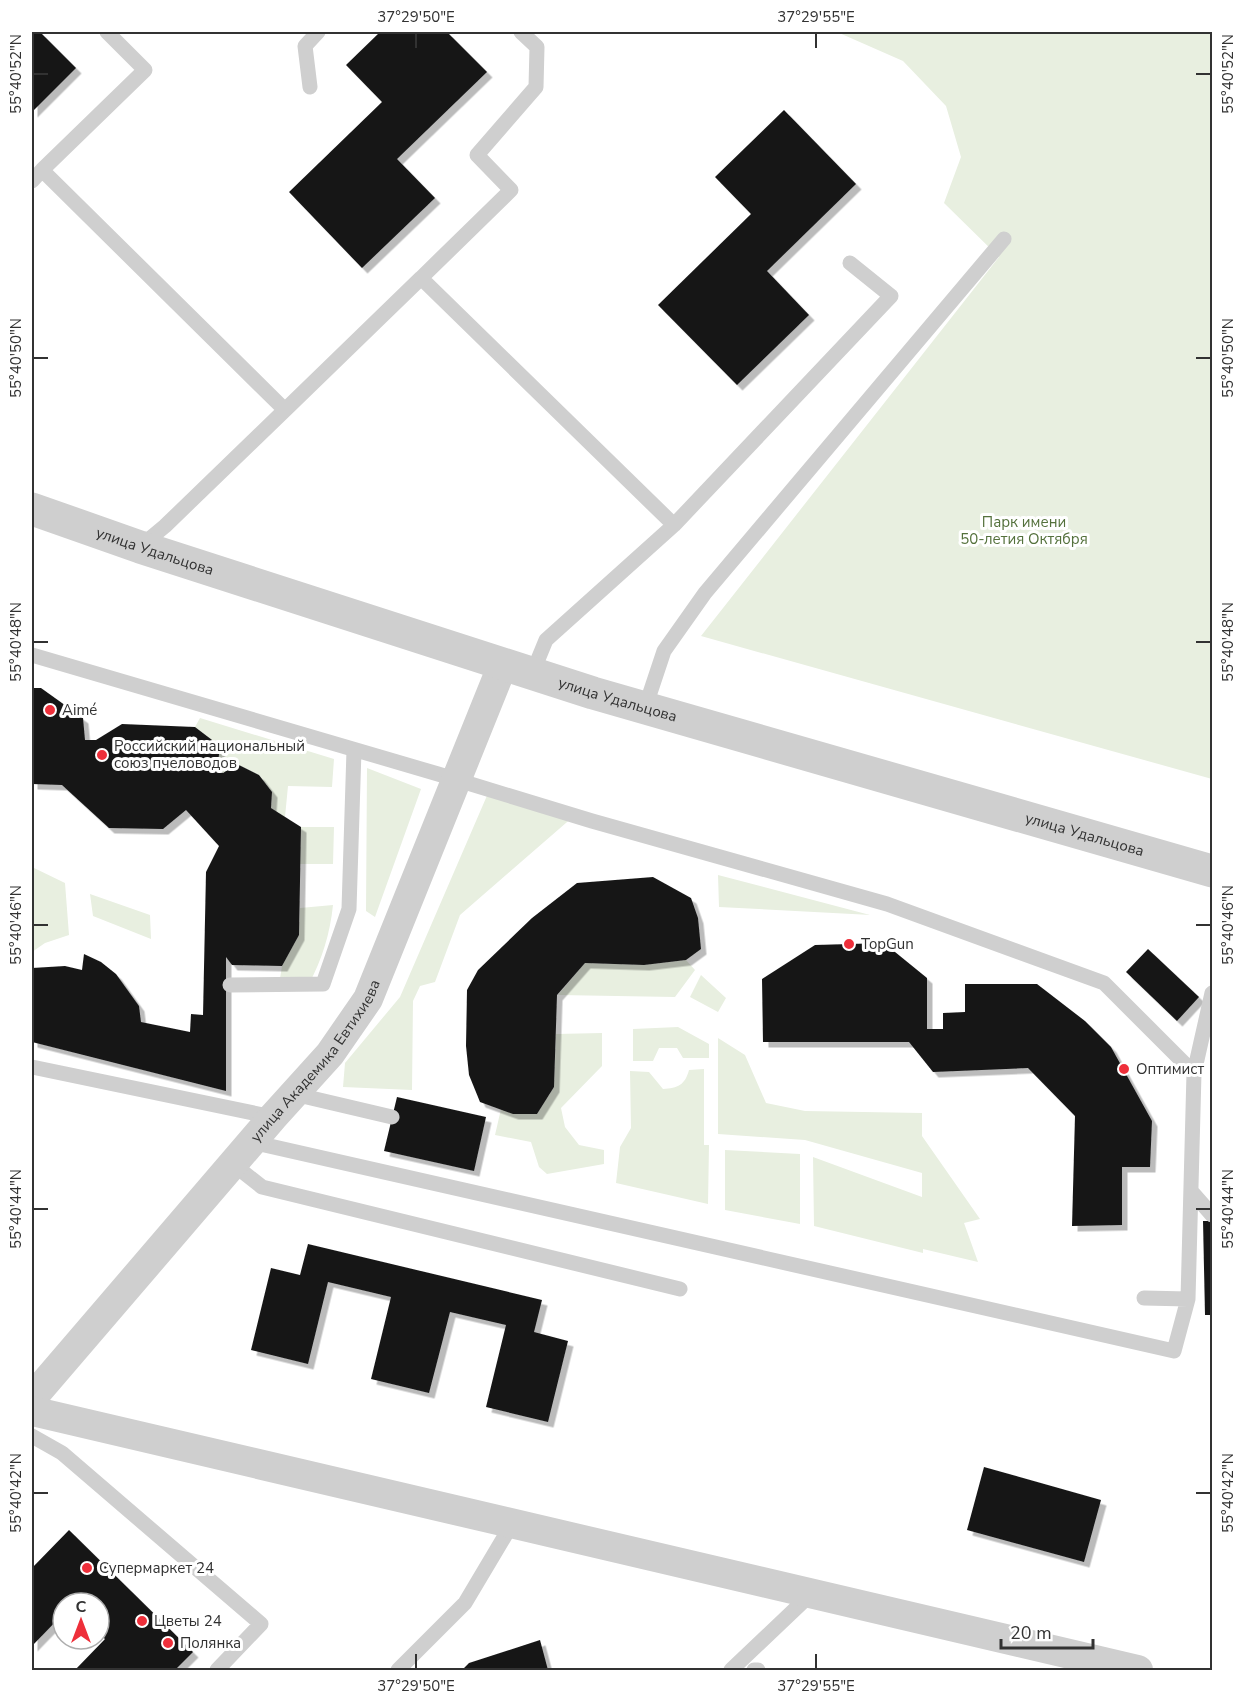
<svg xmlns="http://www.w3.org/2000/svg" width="1244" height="1702" viewBox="0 0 1244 1702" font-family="'Nunito Sans',sans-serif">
<defs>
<filter id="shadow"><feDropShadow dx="5.5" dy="5.5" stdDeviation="0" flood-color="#0004"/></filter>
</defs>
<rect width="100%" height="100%" fill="#fff"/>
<path fill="#e8efe0" d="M 837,32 L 1212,32 L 1212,779 L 701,636 L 999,257 L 944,203 L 961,157 L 946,106 L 903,61 Z
M 200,718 L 334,759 L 332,787 L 288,786 L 285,817 L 271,808 L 272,792 L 259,775 L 237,764 L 223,773 L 217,772 L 220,746 L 195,727 Z
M 367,768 L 421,789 L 375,917 L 366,911 Z
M 489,791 L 574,816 L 460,915 L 435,982 L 420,986 L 413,1001 L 412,1090 L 343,1087 L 345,1063 L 400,997 Z
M 301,827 L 334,827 L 333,864 L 300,864 Z
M 32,867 L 65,883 L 69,935 L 45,943 L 32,952 Z
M 718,875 L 870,915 L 871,915 L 719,907 Z
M 90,894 L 150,915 L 151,939 L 93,916 Z
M 333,905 C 330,934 322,959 309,984 L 279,985 L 282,966 L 299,935 L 300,908 Z
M 686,960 L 695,970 L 675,997 L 558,995 L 585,963 L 644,965 Z
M 701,975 L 726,998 L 718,1012 L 690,997 Z
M 678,1027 L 709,1044 L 709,1058 L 683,1058 L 677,1048 L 659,1048 L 653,1061 L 633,1061 L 633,1029 Z
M 602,1033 L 602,1066 L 561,1108 L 565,1127 L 579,1145 L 604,1150 L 604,1164 L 547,1174 L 539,1167 L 531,1142 L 495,1135 L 501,1109 L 537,1114 L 554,1087 L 556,1034 Z
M 718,1038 L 745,1055 L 766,1103 L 805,1111 L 922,1113 L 922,1136 L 980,1219 L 964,1223 L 978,1262 L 923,1249 L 923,1253 L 814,1226 L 813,1157 L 922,1197 L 922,1173 L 805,1140 L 718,1134 Z
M 704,1069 L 704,1145 L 709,1145 L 708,1204 L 616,1183 L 620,1147 L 631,1128 L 630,1071 L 649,1072 L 663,1089 C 678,1088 685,1085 689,1070 Z
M 725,1150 L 800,1154 L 800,1224 L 725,1210 Z"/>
<path fill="#191919" filter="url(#shadow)" d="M 32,32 L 40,32 L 76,68 L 32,112 Z
M 380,32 L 447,32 L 487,72 L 397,159 L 435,198 L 362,268 L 289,192 L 382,102 L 346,65 Z
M 784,110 L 856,184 L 767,271 L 809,315 L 737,385 L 658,305 L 751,214 L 715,177 Z
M 32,688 L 41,688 L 83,718 L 85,740 L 96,740 L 122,724 L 195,727 L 220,746 L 217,772 L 223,773 L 237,764 L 259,775 L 272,792 L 271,808 L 301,827 L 299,935 L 282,966 L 232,965 L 226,957 L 226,1091 L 32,1042 L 32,968 L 65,966 L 82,970 L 84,954 L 101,962 L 116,974 L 139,1006 L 141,1022 L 190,1032 L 191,1014 L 203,1015 L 206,872 L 219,846 L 186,810 L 163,829 L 109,828 L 62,785 L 32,784 Z
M 653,877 L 691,898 L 698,918 L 701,949 L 686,960 L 644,965 L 585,963 L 557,995 L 554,1087 L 537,1114 L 513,1114 L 480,1102 L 469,1075 L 466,1046 L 467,990 L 478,970 L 532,918 L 577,883 Z
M 884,943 L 927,978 L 927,1029 L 943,1029 L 943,1013 L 965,1012 L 965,984 L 1037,984 L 1085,1021 L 1111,1047 L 1152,1121 L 1150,1167 L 1122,1167 L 1122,1225 L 1072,1226 L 1075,1116 L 1028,1068 L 933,1072 L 909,1042 L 763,1042 L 762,979 L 815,945 Z
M 1148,949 L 1199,997 L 1177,1021 L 1126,972 Z
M 397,1097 L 486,1117 L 474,1171 L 384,1151 Z
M 1203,1221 L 1212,1221 L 1212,1315 L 1205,1315 Z
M 308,1244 L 542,1300 L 534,1332 L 568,1341 L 548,1422 L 486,1407 L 506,1325 L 450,1312 L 429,1393 L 371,1379 L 391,1297 L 328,1282 L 308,1364 L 251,1350 L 271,1268 L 300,1275 Z
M 984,1467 L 1101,1500 L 1084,1562 L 967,1530 Z
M 69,1530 L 193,1652 L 175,1670 L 75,1670 L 105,1639 L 99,1633 L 99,1603 L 63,1603 L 63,1614 L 32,1646 L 32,1568 Z
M 540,1640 L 548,1670 L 462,1670 L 469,1663 Z"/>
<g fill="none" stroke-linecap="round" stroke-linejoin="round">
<path stroke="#cfcfcf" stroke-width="15" d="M 310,87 L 305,46 L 318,32
M 42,170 L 145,70 L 107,32
M 32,181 L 42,170 L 285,410 L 421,278 L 674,525
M 421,278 L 511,190 L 477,155 L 536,87 L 537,47 L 521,32
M 141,546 L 165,526 L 285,410
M 32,655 L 438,774 L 592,821 L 887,904 L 1104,983 L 1194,1073
M 532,674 L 546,640 L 674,525 L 891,296 L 850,263
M 645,708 L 664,651 L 705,593 L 1004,239
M 230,985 L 323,984 L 349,909 L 354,750
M 32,1067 L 273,1117
M 294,1094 L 392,1117
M 252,1142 L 1174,1351 L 1188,1299
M 233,1164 L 262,1187 L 680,1289
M 1191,1191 L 1212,1215
M 1144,1298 L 1188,1299 L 1194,1073 L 1212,993
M 32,1436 L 62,1453 L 261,1624 L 217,1670
M 398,1670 L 465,1603 L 512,1524
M 731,1670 L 811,1594
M 754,1670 L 758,1670"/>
<g stroke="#cfcfcf" stroke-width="30">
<path id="s1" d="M 32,1398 L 273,1117 L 330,1054 L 368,999 L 503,664"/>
<path d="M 32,1411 L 1138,1670"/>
</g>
<path stroke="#cfcfcf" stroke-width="33" id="s2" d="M 32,509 L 140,547 L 593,693 L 1212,871"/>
</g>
<path fill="none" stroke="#323232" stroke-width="2" d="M 416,33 L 416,48M 816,33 L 816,48M 33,74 L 48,74M 1196,74 L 1211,74M 33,358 L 48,358M 1196,358 L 1211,358M 33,642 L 48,642M 1196,642 L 1211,642M 33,925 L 48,925M 1196,925 L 1211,925M 33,1209 L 48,1209M 1196,1209 L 1211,1209M 33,1493 L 48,1493M 1196,1493 L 1211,1493M 416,1654 L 416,1669M 816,1654 L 816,1669"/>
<g fill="#ee2f3a" stroke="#fff" stroke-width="2">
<circle cx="50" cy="710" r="6"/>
<circle cx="102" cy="755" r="6"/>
<circle cx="849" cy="944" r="6"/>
<circle cx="1124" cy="1069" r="6"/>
<circle cx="87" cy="1568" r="6"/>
<circle cx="142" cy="1621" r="6"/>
<circle cx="168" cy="1643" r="6"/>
</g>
<g text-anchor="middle" stroke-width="6" stroke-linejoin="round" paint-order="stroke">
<g font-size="15" fill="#54713c" stroke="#fff">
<text x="1024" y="527">Парк имени<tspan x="1024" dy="17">50-летия Октября</tspan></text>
</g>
<g font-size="15" fill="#323232" stroke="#fff">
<text dy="5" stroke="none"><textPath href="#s2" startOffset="130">улица Удальцова</textPath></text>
<text dy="5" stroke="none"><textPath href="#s2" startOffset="616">улица Удальцова</textPath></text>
<text dy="5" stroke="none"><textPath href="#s2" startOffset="1102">улица Удальцова</textPath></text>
<text dy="5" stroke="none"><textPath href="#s1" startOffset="441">улица Академика Евтихиева</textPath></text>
</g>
<g font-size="15" fill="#323232" stroke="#fff" text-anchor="start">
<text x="62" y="715">Aimé</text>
<text x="114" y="751">Российский национальный<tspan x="114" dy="17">союз пчеловодов</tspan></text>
<text x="861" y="949">TopGun</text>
<text x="1136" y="1074">Оптимист</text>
<text x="99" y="1573">Супермаркет 24</text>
<text x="154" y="1626">Цветы 24</text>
<text x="180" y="1648">Полянка</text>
</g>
</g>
<rect width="1244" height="1702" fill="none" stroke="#ffffff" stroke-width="66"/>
<g transform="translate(81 1621)"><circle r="28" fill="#ffffff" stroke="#adadad" stroke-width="1.5"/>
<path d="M0-4.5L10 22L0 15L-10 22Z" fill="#ee2f3a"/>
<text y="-9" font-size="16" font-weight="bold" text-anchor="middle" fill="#323232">С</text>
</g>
<path d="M1001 1639v9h92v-9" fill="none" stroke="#323232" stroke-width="3"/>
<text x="1010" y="1639" font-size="18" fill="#323232" stroke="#ffffff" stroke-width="4.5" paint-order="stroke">20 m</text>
<rect x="33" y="33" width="1178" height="1636" fill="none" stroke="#323232" stroke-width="2"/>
<g font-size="15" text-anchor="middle" fill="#323232">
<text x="416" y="22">37°29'50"E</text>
<text x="816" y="22">37°29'55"E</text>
<text transform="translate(16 74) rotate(-90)" y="5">55°40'52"N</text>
<text transform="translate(1228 74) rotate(-90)" y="5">55°40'52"N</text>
<text transform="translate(16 358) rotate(-90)" y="5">55°40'50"N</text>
<text transform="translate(1228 358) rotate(-90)" y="5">55°40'50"N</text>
<text transform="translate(16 642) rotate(-90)" y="5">55°40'48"N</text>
<text transform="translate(1228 642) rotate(-90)" y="5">55°40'48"N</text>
<text transform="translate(16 925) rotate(-90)" y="5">55°40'46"N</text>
<text transform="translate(1228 925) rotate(-90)" y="5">55°40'46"N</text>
<text transform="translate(16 1209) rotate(-90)" y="5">55°40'44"N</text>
<text transform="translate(1228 1209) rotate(-90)" y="5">55°40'44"N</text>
<text transform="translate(16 1493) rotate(-90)" y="5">55°40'42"N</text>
<text transform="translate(1228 1493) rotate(-90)" y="5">55°40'42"N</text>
<text x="416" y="1691">37°29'50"E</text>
<text x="816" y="1691">37°29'55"E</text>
</g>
</svg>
